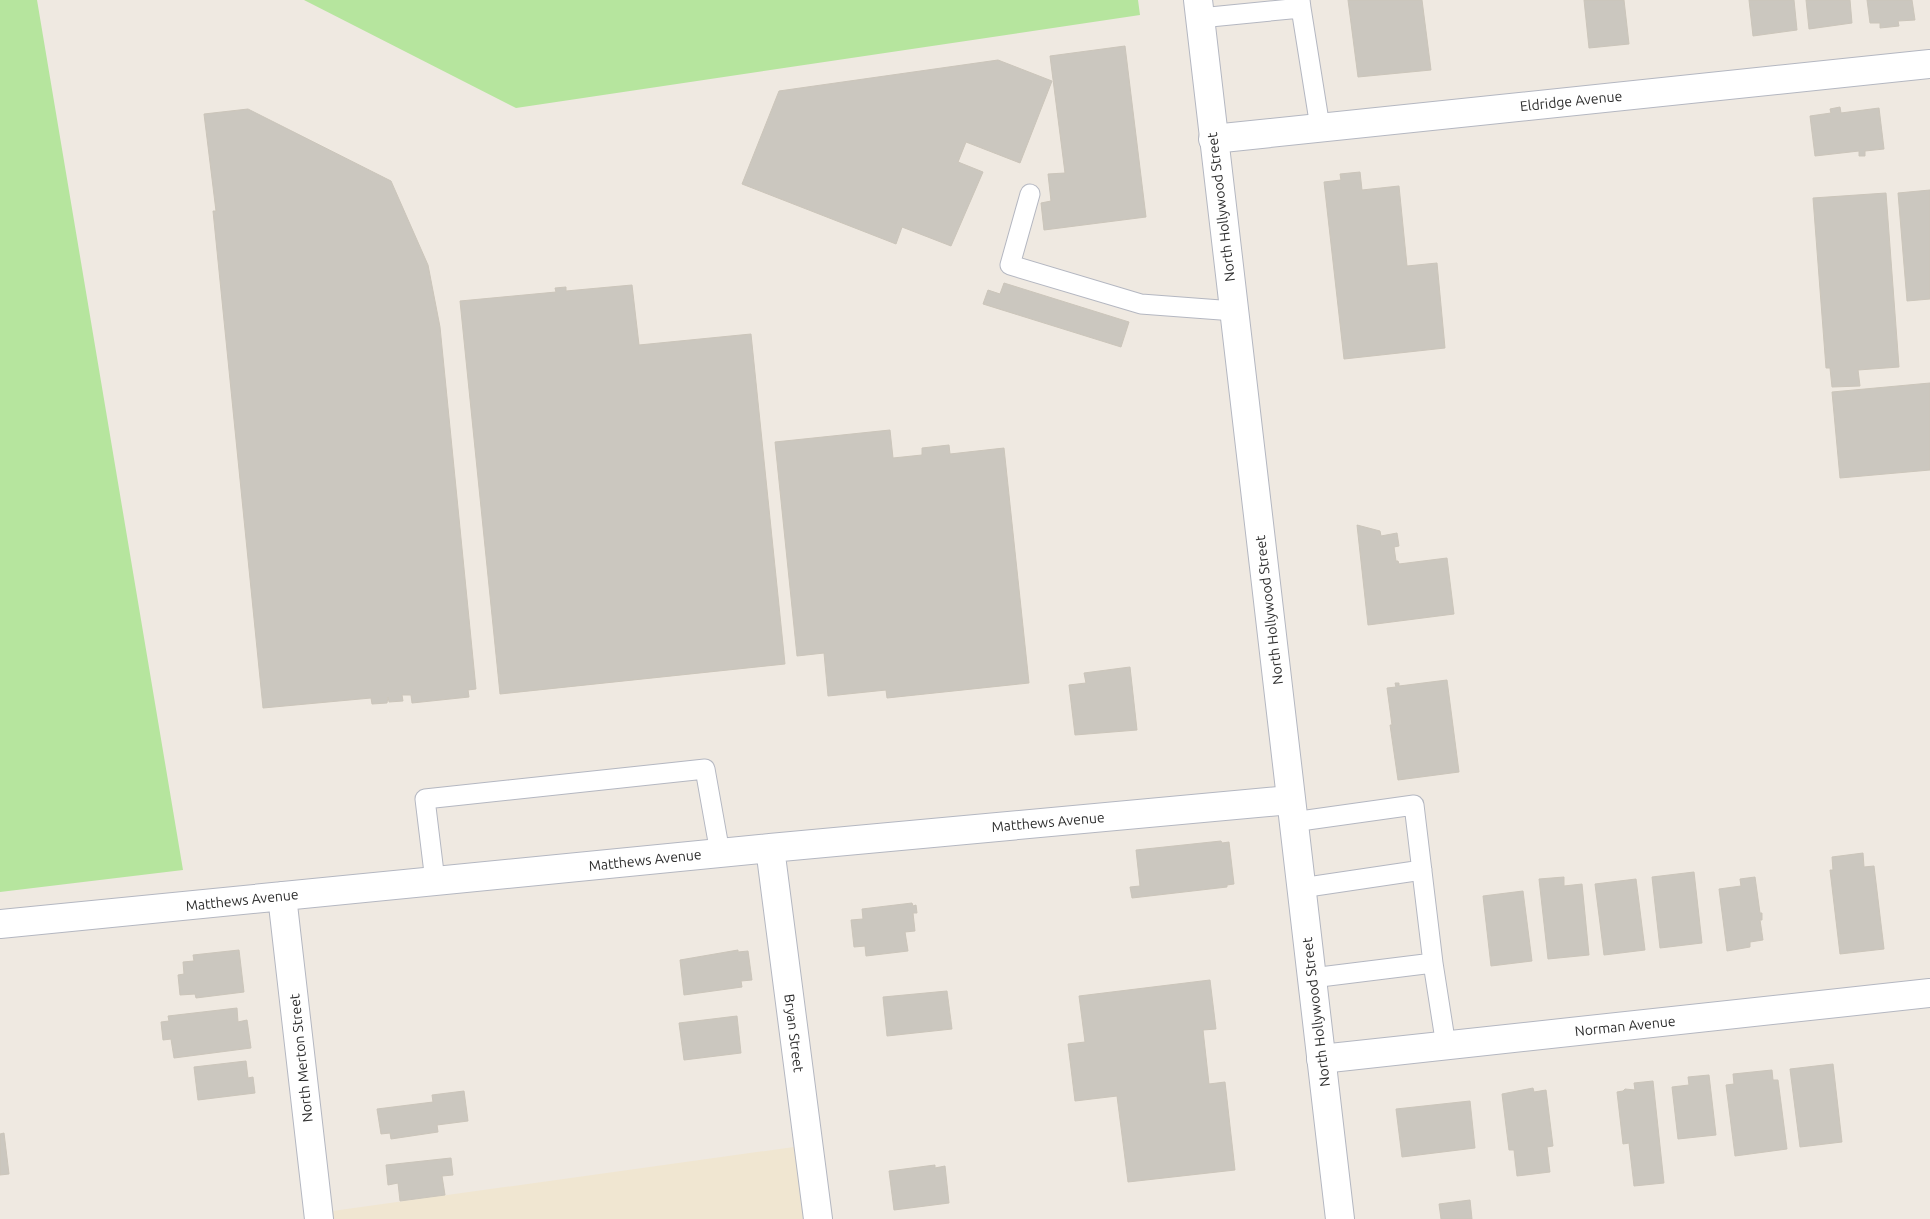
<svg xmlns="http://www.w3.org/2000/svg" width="1930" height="1219" viewBox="0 0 1930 1219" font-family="Ubuntu,sans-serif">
<rect width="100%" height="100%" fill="#efe9e1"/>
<path fill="#f0e6d1" d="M 808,1145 L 818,1219 L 319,1219 L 318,1213 Z"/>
<path fill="#b6e59e" d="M 0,0 L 37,0 L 183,870 L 0,892 Z
M 304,0 L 1138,0 L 1140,15 L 516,108 Z"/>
<path fill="#cbc7bf" stroke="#cbc5ba" d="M 1348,0 L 1422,0 L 1431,70 L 1358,77 Z
M 1584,0 L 1624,0 L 1629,44 L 1589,48 Z
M 1749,0 L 1794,0 L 1797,30 L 1753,36 Z
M 1806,0 L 1850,0 L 1852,23 L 1809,29 Z
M 1867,0 L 1912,0 L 1915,20 L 1898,21 L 1899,26 L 1880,28 L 1880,23 L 1870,23 Z
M 1125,46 L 1146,217 L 1044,230 L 1041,203 L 1051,201 L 1048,174 L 1065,173 L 1050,56 Z
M 998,60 L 1052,81 L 1020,163 L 966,142 L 958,162 L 983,172 L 951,246 L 902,227 L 896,244 L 742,184 L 779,91 Z
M 1840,107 L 1841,113 L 1879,108 L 1884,149 L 1865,151 L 1865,156 L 1859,156 L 1859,151 L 1815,156 L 1810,116 L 1831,113 L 1830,109 Z
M 248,109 L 391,181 L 428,265 L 440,327 L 476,689 L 468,690 L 469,697 L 412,703 L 411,695 L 402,695 L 403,701 L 389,702 L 388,697 L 387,703 L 372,704 L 371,698 L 263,708 L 213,211 L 216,211 L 204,114 Z
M 1360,172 L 1362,190 L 1399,186 L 1407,266 L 1437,263 L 1445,348 L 1344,359 L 1324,182 L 1341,180 L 1340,174 Z
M 1930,190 L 1930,299 L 1907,301 L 1898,193 Z
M 1886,193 L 1899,367 L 1858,370 L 1860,386 L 1832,387 L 1830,368 L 1826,368 L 1813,198 Z
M 1004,283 L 1129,322 L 1121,347 L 983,304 L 988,290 L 1000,294 Z
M 632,285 L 639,345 L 751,334 L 785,664 L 500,694 L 460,301 L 556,292 L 555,288 L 566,287 L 566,291 Z
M 1930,383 L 1930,470 L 1840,478 L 1832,392 Z
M 890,430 L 893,458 L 922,455 L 922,448 L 949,445 L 950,454 L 1004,448 L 1029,683 L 887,698 L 886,690 L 828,696 L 824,653 L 797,656 L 775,442 Z
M 1357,525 L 1380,531 L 1381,536 L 1397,533 L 1399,546 L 1394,547 L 1396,561 L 1398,561 L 1399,564 L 1447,558 L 1454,614 L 1368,625 Z
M 1130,667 L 1137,730 L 1075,735 L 1069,685 L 1086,683 L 1084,673 Z
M 1447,680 L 1459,772 L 1398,780 L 1390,725 L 1392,725 L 1387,688 L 1396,687 L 1395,683 L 1399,683 L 1399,686 Z
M 1221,841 L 1222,843 L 1229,842 L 1234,884 L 1227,885 L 1227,887 L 1132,898 L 1130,887 L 1140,886 L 1136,850 Z
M 1863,853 L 1864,867 L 1874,866 L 1884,949 L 1840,954 L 1830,870 L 1833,870 L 1832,857 Z
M 1694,872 L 1702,943 L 1660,948 L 1652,877 Z
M 1564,877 L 1564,886 L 1582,884 L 1589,955 L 1548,959 L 1539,879 Z
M 1755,877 L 1760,913 L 1762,913 L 1762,920 L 1760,920 L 1763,940 L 1750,942 L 1750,947 L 1727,951 L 1719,889 L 1741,886 L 1740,879 Z
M 1636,879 L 1645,950 L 1604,955 L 1595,884 Z
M 1523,891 L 1532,961 L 1491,966 L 1483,896 Z
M 912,903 L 913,906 L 916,905 L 917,913 L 913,913 L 915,931 L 905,932 L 908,951 L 866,956 L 865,946 L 854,947 L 851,920 L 863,919 L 862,909 Z
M 239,950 L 244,992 L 196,998 L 195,994 L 180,995 L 178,975 L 184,974 L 183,962 L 194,961 L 193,955 Z
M 738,950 L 738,952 L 748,951 L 752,980 L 741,981 L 742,987 L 684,995 L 680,960 Z
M 1210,980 L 1216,1029 L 1203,1030 L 1209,1084 L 1225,1082 L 1235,1170 L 1128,1182 L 1117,1096 L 1075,1101 L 1068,1044 L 1085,1042 L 1079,996 Z
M 947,991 L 952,1029 L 887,1036 L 883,997 Z
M 237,1008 L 238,1022 L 247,1020 L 251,1048 L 174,1058 L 171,1039 L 163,1040 L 161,1022 L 169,1021 L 168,1016 Z
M 737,1016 L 741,1053 L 684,1060 L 679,1023 Z
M 246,1061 L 248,1078 L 253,1077 L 255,1093 L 198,1100 L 194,1067 Z
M 1833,1064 L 1842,1142 L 1800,1147 L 1790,1069 Z
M 1772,1070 L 1773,1080 L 1778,1080 L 1787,1149 L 1735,1156 L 1726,1085 L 1734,1084 L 1733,1074 Z
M 1709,1075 L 1716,1135 L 1678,1139 L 1672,1087 L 1689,1085 L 1688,1077 Z
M 1653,1081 L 1664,1183 L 1634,1186 L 1629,1143 L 1623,1144 L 1617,1092 L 1623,1091 L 1625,1089 L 1635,1090 L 1634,1083 Z
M 1533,1088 L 1534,1092 L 1546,1090 L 1553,1146 L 1547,1147 L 1550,1172 L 1517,1176 L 1514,1150 L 1509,1150 L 1502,1094 Z
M 464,1091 L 468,1121 L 437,1125 L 438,1132 L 391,1139 L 390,1133 L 381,1134 L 377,1109 L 433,1102 L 432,1095 Z
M 1470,1101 L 1475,1148 L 1402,1157 L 1396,1109 Z
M 4,1133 L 9,1174 L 0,1175 L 0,1134 Z
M 451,1158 L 453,1175 L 442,1176 L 445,1195 L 400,1201 L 398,1183 L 388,1185 L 386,1165 Z
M 935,1165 L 935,1168 L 945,1166 L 949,1203 L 894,1210 L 889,1171 Z
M 1470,1200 L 1472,1219 L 1441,1219 L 1439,1204 Z"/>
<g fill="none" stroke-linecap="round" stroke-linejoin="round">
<g stroke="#b4b7c1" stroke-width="21">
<path id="lane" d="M 1301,8 L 1320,127
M 1200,18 L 1301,8 L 1300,0
M 1030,194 L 1010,265 L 1141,304 L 1234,311
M 1293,822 L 1414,805 L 1433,963 L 1312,978
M 435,881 L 425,799 L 705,769 L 720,853
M 1301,888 L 1422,870
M 1433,963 L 1446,1046"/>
</g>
<g stroke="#b4b7c1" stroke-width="30">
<path id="street" d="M 1213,139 L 1930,64
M 770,848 L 818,1219
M 282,896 L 319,1219
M 0,924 L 770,848 L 1290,800
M 1321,1059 L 1930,993"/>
</g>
<g stroke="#b4b7c1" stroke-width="30">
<path id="secondary" d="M 1198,0 L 1340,1219"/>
</g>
<use href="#lane" stroke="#fff" stroke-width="19"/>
<use href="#street" stroke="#fff" stroke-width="28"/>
<use href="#secondary" stroke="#fff" stroke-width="28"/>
</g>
<g text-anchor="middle" stroke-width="5" stroke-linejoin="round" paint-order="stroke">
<g font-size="14" fill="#2e2e2e" stroke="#fff">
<text transform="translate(1571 101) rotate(-6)" y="5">Eldridge Avenue</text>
<text transform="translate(1221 207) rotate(-97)" y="5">North Hollywood Street</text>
<text transform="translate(1269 610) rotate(-97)" y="5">North Hollywood Street</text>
<text transform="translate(1048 822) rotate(-5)" y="5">Matthews Avenue</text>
<text transform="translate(645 860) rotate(-6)" y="5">Matthews Avenue</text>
<text transform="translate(242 900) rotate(-6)" y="5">Matthews Avenue</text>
<text transform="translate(1316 1012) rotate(-97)" y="5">North Hollywood Street</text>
<text transform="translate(1625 1026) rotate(-6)" y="5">Norman Avenue</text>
<text transform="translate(794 1033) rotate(83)" y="5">Bryan Street</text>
<text transform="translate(301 1058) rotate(-96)" y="5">North Merton Street</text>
</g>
</g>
</svg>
